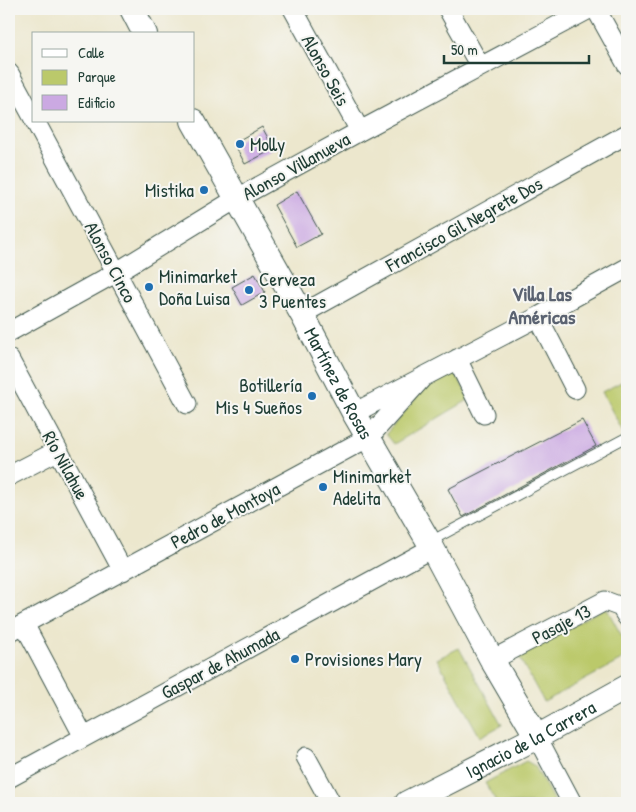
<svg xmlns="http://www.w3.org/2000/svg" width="636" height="812" viewBox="0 0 636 812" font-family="'Patrick Hand',sans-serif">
<rect width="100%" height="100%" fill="#f6f6f2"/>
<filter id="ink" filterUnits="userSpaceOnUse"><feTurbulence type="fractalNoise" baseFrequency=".02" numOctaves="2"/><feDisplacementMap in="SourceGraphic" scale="10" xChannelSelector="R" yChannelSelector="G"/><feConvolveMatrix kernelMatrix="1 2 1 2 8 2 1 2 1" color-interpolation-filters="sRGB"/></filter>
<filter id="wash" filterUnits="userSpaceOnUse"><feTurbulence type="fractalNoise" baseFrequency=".0096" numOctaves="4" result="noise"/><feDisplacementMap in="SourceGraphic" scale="20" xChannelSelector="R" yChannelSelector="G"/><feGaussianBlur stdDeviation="1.12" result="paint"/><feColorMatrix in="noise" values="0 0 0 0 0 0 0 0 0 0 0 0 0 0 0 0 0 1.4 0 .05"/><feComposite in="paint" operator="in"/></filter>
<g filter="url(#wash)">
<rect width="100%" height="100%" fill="#ece7cd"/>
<path fill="#bbc96b" stroke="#6d8350" d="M 453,369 L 470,399 L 394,444 L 386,434 L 432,379 Z
M 627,379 L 627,429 L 623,432 L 602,392 Z
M 606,607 L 627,646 L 627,657 L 544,702 L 518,655 Z
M 459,648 L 502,725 L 480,737 L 437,659 Z
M 526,761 L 535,766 L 555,803 L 497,803 L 485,783 Z"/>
<g id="blocks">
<path fill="#cba9e2" d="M 262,127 L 274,149 L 245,164 L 234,143 Z
M 297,191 L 321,234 L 297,247 L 274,205 Z
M 255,274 L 265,292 L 242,305 L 232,287 Z
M 582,420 L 596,446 L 463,517 L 448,489 Z"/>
</g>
</g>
<g filter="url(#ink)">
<use href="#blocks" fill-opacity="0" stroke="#3e564b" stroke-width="1"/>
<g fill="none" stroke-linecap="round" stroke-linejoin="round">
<g stroke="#3e564b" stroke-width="11">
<path id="service" d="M 429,542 L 627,437"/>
</g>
<g stroke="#3e564b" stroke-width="21">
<path id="minor" d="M 293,9 L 360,131
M 448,9 L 480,66
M 596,9 L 627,65
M 9,73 L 34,119
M 35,121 L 187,404
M 302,314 L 627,134
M 538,317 L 575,389
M 9,332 L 117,272 L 236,199 L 360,131 L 589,9
M 9,359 L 123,571
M 457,359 L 484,414
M 354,413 L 538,317 L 627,268
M 9,476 L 57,451
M 24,624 L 84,737
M 9,632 L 369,437 L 424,376
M 492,660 L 605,601 L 621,607 L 627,617
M 537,737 L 572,803
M 306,757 L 331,803
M 9,778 L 432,548"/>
</g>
<g stroke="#3e564b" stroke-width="26">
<g id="tertiary">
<path d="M 132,9 L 145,34"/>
<path id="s1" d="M 193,121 L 302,314 L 354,413 L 429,542 L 492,660 L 537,737"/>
<path id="s2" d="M 407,803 L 537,737 L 627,687"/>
</g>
</g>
<use href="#service" stroke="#fff" stroke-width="9"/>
<use href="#minor" stroke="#fff" stroke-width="19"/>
<use href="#tertiary" stroke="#fff" stroke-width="24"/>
</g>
</g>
<g fill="#1f6fb2" stroke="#f6f6f2" stroke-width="2">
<circle cx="240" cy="144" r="5"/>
<circle cx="204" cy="190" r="5"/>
<circle cx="149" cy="287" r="5"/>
<circle cx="249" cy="290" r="5"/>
<circle cx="312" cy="396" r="5"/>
<circle cx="323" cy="487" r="5"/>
<circle cx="295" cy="659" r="5"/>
</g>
<g text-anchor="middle" stroke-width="4" stroke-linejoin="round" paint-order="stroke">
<g font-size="19" fill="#1f3d34" stroke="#f6f6f2">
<text transform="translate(326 70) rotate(61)" y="7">Alonso Seis</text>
<text transform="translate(296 166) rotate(-29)" y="7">Alonso Villanueva</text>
<text transform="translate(464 224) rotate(-29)" y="7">Francisco Gil Negrete Dos</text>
<text transform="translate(111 262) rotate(62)" y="7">Alonso Cinco</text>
<text dy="7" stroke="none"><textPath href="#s1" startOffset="300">Martínez de Rosas</textPath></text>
<text transform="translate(66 465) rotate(61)" y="7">Río Nilahue</text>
<text transform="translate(225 515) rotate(-28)" y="7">Pedro de Montoya</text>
<text transform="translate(561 624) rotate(-28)" y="7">Pasaje 13</text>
<text transform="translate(220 663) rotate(-28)" y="7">Gaspar de Ahumada</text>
<text dy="7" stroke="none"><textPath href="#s2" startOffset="139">Ignacio de la Carrera</textPath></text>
</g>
<g font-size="19" fill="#1f3d34" stroke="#f6f6f2" text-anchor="start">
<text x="250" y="151">Molly</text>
<text x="194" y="197" text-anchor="end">Mistika</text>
<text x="159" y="283">Minimarket<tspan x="159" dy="22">Doña Luisa</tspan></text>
<text x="259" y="286">Cerveza<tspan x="259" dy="22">3 Puentes</tspan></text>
<text x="302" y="392" text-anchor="end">Botillería<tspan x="302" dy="22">Mis 4 Sueños</tspan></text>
<text x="333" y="483">Minimarket<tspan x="333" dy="22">Adelita</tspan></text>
<text x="305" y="666">Provisiones Mary</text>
</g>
<g font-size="20" font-weight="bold" fill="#5b6371" stroke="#f6f6f2">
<text x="542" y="301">Villa Las<tspan x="542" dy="23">Américas</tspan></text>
</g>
</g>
<rect width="636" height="812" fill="none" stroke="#f6f6f2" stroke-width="30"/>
<rect x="32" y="32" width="162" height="90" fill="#f6f6f2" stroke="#a0aca6"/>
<rect x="42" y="49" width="25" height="8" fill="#ffffff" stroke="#a0aca6"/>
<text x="78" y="58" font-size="15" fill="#1f3d34">Calle</text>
<rect x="42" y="70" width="25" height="15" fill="#bbc96b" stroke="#a0aca6"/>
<text x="78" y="82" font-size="15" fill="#1f3d34">Parque</text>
<rect x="42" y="95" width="25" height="15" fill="#cba9e2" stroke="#a0aca6"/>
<text x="78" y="108" font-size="15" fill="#1f3d34">Edificio</text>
<path d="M444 55v8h145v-8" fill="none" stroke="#1f3d34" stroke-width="2.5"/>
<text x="451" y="55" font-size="15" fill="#1f3d34" stroke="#f6f6f2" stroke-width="4" paint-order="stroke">50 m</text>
</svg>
